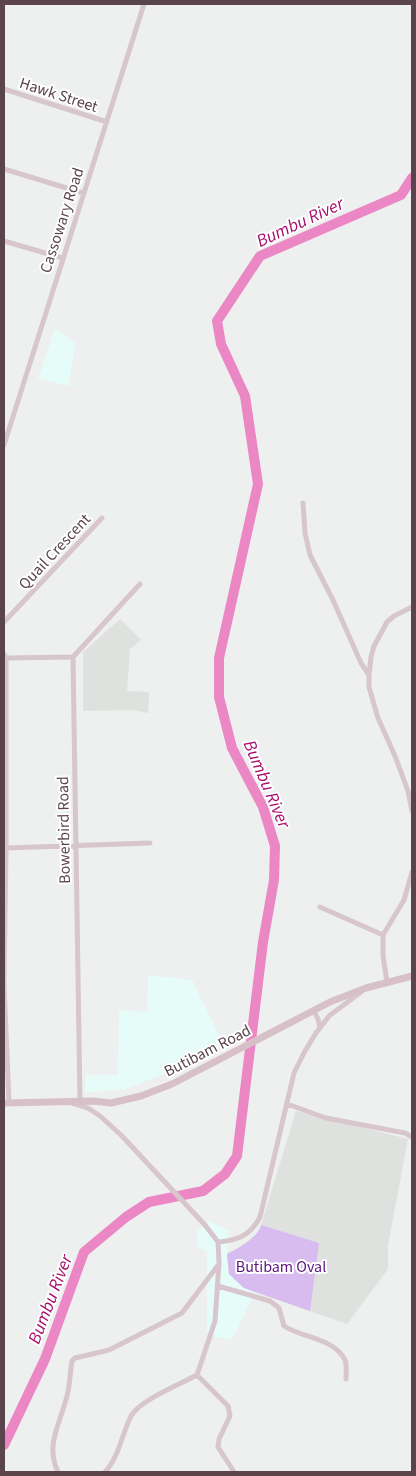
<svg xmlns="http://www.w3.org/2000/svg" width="416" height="1476" viewBox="0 0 416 1476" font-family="'Source Sans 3',sans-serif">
<rect width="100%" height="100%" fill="#edf0ee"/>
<path fill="#e6fcf9" d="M 55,329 L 75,343 L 69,386 L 38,379 Z
M 148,975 L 192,980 L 224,1045 L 172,1071 L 125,1089 L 85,1093 L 86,1075 L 118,1075 L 119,1010 L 147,1012 Z
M 208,1221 L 229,1231 L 227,1254 L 244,1288 L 255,1292 L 232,1340 L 207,1335 L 207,1252 L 197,1246 L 197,1231 Z"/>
<path fill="#dfe1df" d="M 120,619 L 141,640 L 130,649 L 127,691 L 149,692 L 148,713 L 132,710 L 83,711 L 83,652 Z
M 296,1111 L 408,1139 L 388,1245 L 388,1269 L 347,1324 L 244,1288 L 229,1274 L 227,1254 L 240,1247 L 259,1232 Z"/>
<path fill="#d8bbef" d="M 261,1225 L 319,1243 L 310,1311 L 244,1288 L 229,1274 L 227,1254 C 240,1247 257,1239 261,1225 Z"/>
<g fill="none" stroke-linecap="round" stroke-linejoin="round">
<path stroke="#ec87c5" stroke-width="10" d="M 4,1445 L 45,1359 L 84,1252 L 126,1217 L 149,1202 L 203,1191 L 225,1174 L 237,1156 L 263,942 L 274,880 L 275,846 L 263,807 L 232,748 L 219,697 L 219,658 L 258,484 L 245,396 L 221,344 L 217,321 L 260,256 L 401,195 L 412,178"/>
<path stroke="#d8c6cd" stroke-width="5" d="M 4,89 L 107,122
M 4,169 L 83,193
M 4,241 L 62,258
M 4,445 L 144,4
M 303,503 L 305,533 L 310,555 L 333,600 L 361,663 L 369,675 L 369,687 L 378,718 L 395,756 L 408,791 L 412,811
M 4,622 L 102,518
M 4,654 L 6,658 L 6,848 L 4,984 L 9,1103
M 6,658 L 73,657
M 369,675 L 371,657 L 374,646 L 387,622 L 394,616 L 412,607
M 6,848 L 150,843
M 320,907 L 383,935
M 387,982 L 383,956 L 383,935 L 404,900 L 412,872
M 313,1010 L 318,1019 L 320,1028
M 80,1102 L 73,657 L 140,584
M 72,1103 L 88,1108 L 100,1116 L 121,1135 L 205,1225 L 218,1242 L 219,1263 L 215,1321 L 197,1375 C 180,1384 140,1400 131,1416 C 122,1434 119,1457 105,1472
M 287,1104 L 326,1118 L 405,1133 L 412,1137
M 218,1242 C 238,1240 250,1236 260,1217 L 294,1073 L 305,1051 L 316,1033 L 329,1016 L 361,992
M 218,1286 L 270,1301 L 279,1308 L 284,1326 C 302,1338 334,1338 345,1360 C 347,1365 346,1374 346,1379
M 197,1375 L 228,1406 L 230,1416 L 219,1439 L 218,1447 L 234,1472
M 58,1472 C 45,1445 60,1424 67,1396 C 70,1385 70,1373 72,1361 L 75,1358 L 109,1350 L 182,1313 L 219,1264"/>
<path stroke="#d7c0c7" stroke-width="7" d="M 4,1103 L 93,1101 L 111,1103 L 141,1096 L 172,1084 L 330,1002 L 366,988 L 412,976"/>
</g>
<g text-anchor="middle" stroke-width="4" stroke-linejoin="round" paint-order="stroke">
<g font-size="16" fill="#5b454d" stroke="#fff">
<text transform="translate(59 94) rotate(18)" y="6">Hawk Street</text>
<text transform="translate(61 220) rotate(-72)" y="6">Cassowary Road</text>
<text transform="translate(54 551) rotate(-47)" y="6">Quail Crescent</text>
<text transform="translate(63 830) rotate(-91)" y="6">Bowerbird Road</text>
<text transform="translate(207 1050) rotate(-27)" y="6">Butibam Road</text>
</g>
<g font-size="16" fill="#5b167c" stroke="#fff">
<text x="281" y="1272">Butibam Oval</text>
</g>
<g font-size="18" font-style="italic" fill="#a80c6c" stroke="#fff">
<text transform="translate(300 222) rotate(-25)" y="6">Bumbu River</text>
<text transform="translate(267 784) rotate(67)" y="6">Bumbu River</text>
<text transform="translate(50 1299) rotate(-69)" y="6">Bumbu River</text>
</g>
</g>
<rect width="416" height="1476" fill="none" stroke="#5b454d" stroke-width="10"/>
</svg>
